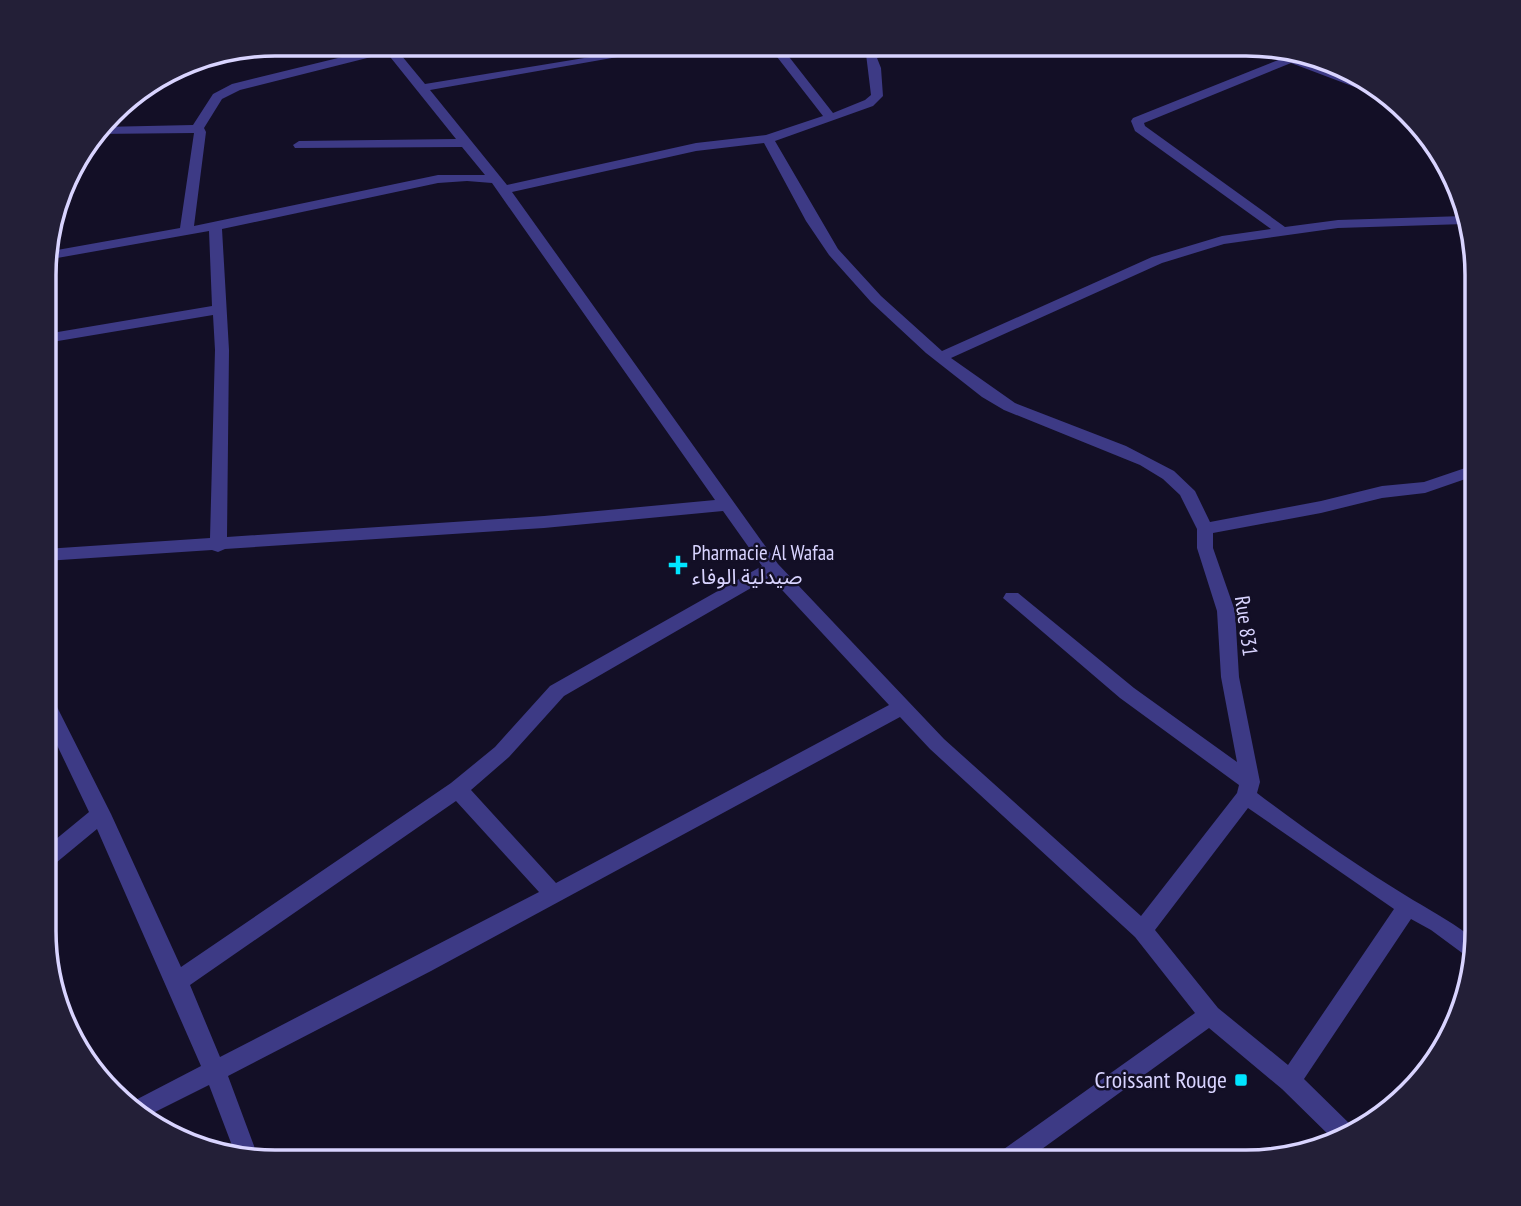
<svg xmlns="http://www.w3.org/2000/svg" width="1521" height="1206" viewBox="0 0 1521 1206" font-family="'PT Sans Narrow','Noto Sans Arabic',sans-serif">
<rect width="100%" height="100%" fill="#130f26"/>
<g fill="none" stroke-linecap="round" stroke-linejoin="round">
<path fill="#3d3a85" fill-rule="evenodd" d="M 380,44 L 392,44 L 425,84 L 633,50 L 633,54 L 629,55 L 430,90 L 507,185 L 696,143 L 766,135 L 823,116 L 767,44 L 779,44 L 833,113 L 865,100 L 871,95 L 866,54 L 890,44 L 907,44 L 877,58 L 881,68 L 883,96 L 873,106 L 775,141 L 838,249 L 881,296 L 942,351 L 1152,257 L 1222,236 L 1271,229 L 1135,131 L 1131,121 L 1133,118 L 1291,55 L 1373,86 L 1396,100 L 1389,100 L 1291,63 L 1144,123 L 1145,126 L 1285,227 L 1338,220 L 1464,216 L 1465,224 L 1338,228 L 1224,244 L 1162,263 L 951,358 L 1015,403 L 1126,446 L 1174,471 L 1195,491 L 1210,522 L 1321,501 L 1382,486 L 1424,482 L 1477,464 L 1477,475 L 1425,493 L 1382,498 L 1321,513 L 1213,533 L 1213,548 L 1235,611 L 1239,677 L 1260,782 L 1257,793 C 1307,831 1359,867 1413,900 C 1437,914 1455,924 1477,941 L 1473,961 L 1431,930 L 1411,919 L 1304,1079 L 1356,1130 L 1337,1143 L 1282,1089 L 1209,1028 L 1024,1162 L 993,1162 L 997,1154 L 1195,1013 L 1135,937 L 930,749 L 900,717 L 431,971 L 228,1076 L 260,1162 L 236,1156 L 209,1085 L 143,1118 L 124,1106 L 201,1066 L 97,829 L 51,867 L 44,870 L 44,849 L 89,812 L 45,720 L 45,695 L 52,697 L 111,814 L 181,967 L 451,783 L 495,747 L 550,686 L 762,566 L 723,511 L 544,528 L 225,549 L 218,552 L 212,550 L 45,561 L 45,549 L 210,538 L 215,350 L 213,315 L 46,343 L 46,334 L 212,306 L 209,231 L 46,260 L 46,252 L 180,228 L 194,133 L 95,134 L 101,127 L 193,125 L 213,94 L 232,84 L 383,47 ZM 387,53 L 456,139 L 299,141 L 293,145 L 295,148 L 462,147 L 485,175 L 438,175 L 194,226 L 206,132 L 204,128 L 222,99 L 240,90 ZM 764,143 L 806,221 L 829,255 L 871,302 L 926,353 L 982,397 L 1004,410 L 1140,465 L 1163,479 L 1180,495 L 1197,529 L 1197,548 L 1217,611 L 1221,677 L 1237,762 L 1134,688 L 1018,593 L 1006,593 L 1003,598 L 1120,698 L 1239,785 L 1237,793 L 1141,916 L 944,739 L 778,564 L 512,192 L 696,151 ZM 467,181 L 492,183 L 499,193 L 715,500 L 544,516 L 227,537 L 229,350 L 222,229 L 438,183 ZM 770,577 L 889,705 L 556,883 L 471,790 L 509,757 L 564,696 ZM 456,801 L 539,892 L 220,1057 L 190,985 ZM 1248,808 L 1394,909 L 1288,1065 L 1218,1008 L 1155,930 Z"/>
</g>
<g fill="#00e5ff" stroke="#130f26" stroke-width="2.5">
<path d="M674.5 554.5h7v7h7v7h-7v7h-7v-7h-7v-7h7z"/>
<rect x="1234" y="1073" width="14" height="14" rx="3.5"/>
</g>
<g text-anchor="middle" stroke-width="5" stroke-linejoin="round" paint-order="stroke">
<g font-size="21" fill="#d9d4ff" stroke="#130f26" text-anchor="start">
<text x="692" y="560">Pharmacie Al Wafaa<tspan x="692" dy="24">صيدلية الوفاء</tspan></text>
</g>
<g font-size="21" fill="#d9d4ff" stroke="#130f26">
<text transform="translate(1246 626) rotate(82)" y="7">Rue 831</text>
</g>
<g font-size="24" fill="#d9d4ff" stroke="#130f26" text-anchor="end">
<text x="1227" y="1088">Croissant Rouge</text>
</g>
</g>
<path d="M0 0H1521V1206H0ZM275 56H1246A219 219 0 0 1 1465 275V931A219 219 0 0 1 1246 1150H275A219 219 0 0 1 56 931V275A219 219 0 0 1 275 56Z" fill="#231f37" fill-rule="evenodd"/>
<path fill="none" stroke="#d9d4ff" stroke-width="3.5" d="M275 56H1246A219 219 0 0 1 1465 275V931A219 219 0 0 1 1246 1150H275A219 219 0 0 1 56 931V275A219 219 0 0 1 275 56Z"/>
</svg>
